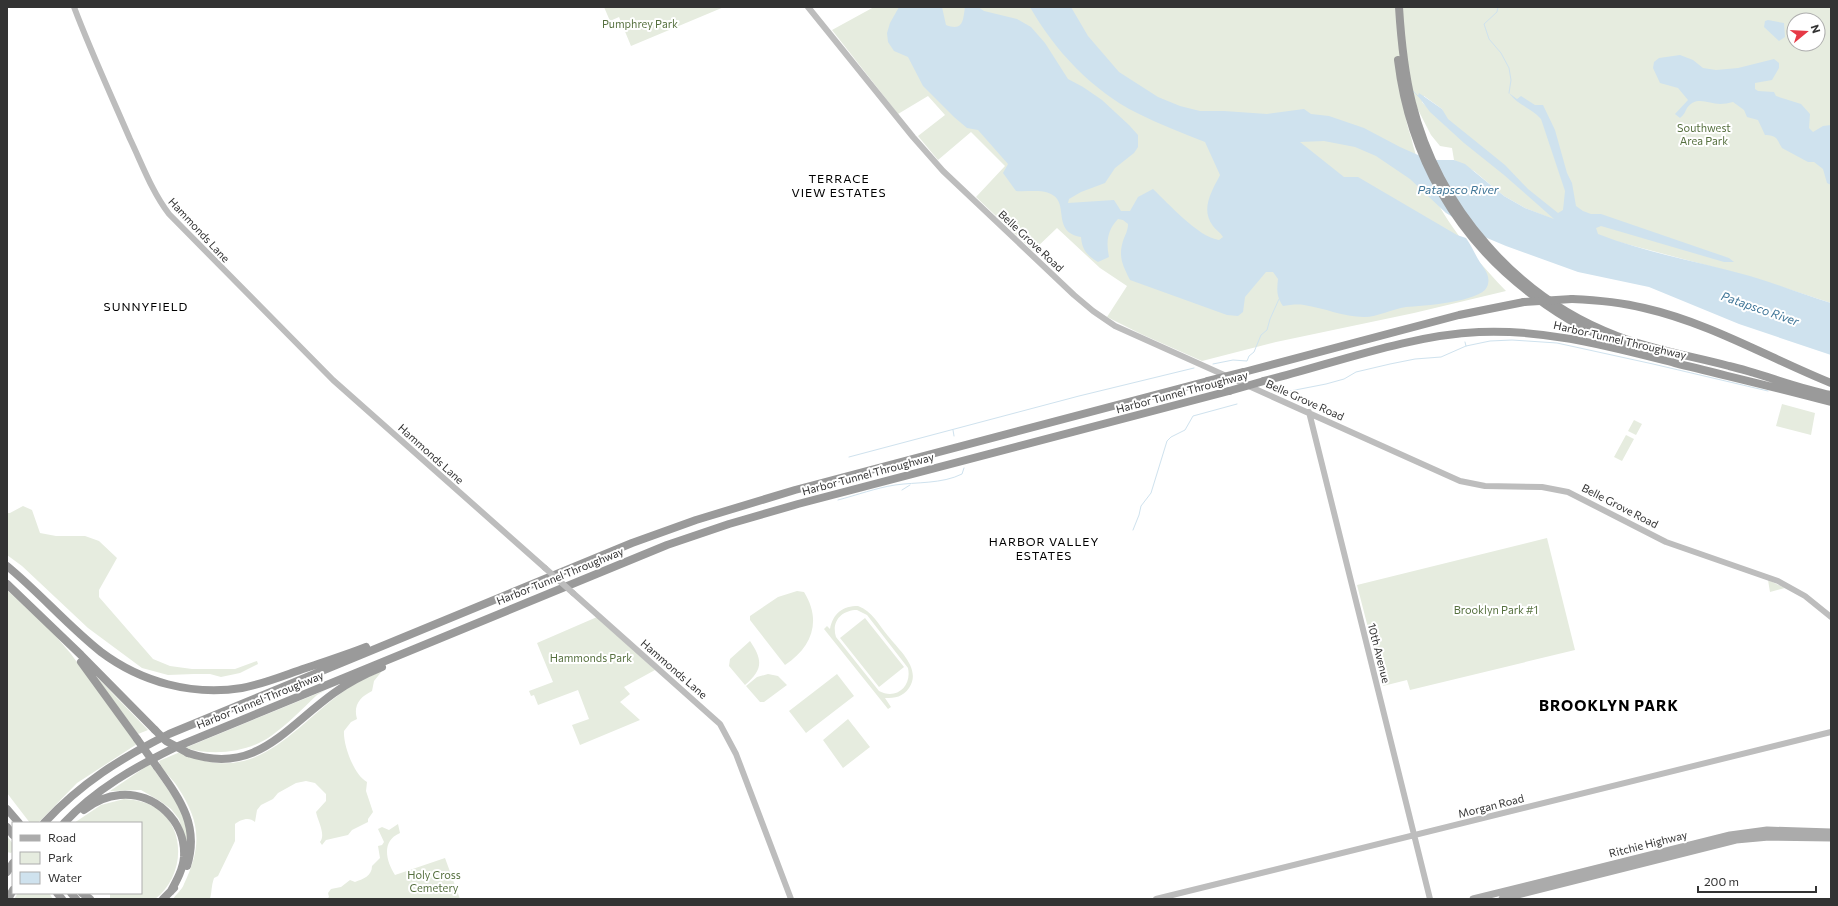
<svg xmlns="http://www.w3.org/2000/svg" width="1838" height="906" viewBox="0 0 1838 906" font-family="Commissioner,sans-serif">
<rect width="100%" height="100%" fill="#fff"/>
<path fill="#e6ecdf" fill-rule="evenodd" d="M 604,7 L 724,7 L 631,46 L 619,17 L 610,21 Z
M 874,7 L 1831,7 L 1831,303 L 1751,277 L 1615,241 L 1555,220 L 1525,208 L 1504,196 L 1474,171 L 1454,160 L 1452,148 L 1440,146 L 1431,135 L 1413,100 C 1411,104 1406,111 1406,116 C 1406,122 1409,131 1411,137 C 1424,195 1465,249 1506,291 L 1414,313 L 1276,342 L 1202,361 L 1141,334 L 1107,317 L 1127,286 L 1100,268 L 1057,228 L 1033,251 L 976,197 L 1005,166 L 971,132 L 938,160 L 918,136 L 945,115 L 928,96 L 898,114 L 832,30 ZM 1794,20 L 1818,20 L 1818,44 L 1794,44 ZM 1424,96 L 1442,109 L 1448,128 L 1422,102 Z
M 1782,404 L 1815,413 L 1811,435 L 1776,426 Z
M 1634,420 L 1642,424 L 1636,435 L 1628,431 Z
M 1626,435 L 1634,439 L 1622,461 L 1614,457 Z
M 23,506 L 32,510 L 40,533 L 56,536 L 85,536 L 99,541 L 117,558 L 99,590 L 99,597 L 153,659 L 170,666 L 192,669 L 235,669 L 257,661 L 258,664 L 240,673 L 221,677 L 210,674 L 194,674 L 168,675 L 142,668 L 88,628 L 22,566 L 7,555 L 7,513 L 10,513 Z
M 1547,538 L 1575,650 L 1410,690 L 1407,680 L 1383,686 L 1357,585 Z
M 1768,580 L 1785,588 L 1770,592 Z
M 7,590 L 53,633 L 71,654 L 137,744 L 77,783 L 38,823 L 30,823 L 7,793 Z
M 797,591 L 804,592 C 822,621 812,647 785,665 L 750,620 L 750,616 L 778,597 Z
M 858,606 C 872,611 879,625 888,636 C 899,650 922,669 909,688 C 903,697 895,698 885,698 L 891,707 L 888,709 L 824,629 L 827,626 L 830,629 C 833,613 843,606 858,606 ZM 857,610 L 867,615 L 908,668 C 912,687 896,700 879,691 L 836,637 C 831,621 842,610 857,610 Z
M 597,617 L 655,670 L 624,687 L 630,694 L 620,702 L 640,720 L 580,745 L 572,725 L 589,719 L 578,690 L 538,705 L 534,695 L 531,696 L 529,691 L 553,682 L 537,643 Z
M 865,618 L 904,667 L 879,687 L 840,638 Z
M 750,641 C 763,660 763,670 745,685 L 729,666 L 730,659 Z
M 382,671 L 374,681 L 372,691 C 360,697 353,705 357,719 L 351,722 L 344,731 C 343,745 354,775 367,782 L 366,791 L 373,812 L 368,819 L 368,822 L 352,830 L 348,835 L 326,840 L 322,845 L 320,842 C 326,834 318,822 316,812 L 326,801 L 326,794 L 315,783 L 306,781 L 296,783 L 278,793 L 273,799 L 261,805 L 257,810 L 255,822 C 249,816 240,820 235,824 L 235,841 L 218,876 L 214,878 C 211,887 212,892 210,899 L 173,899 C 176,894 182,890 184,884 C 202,846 201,822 177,786 C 172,778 161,770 159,761 L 180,752 C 255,788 290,730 344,691 C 355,683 369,677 382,671 Z
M 93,673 L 148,730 L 138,734 Z
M 768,674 L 778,676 L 787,685 L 764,702 L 760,702 L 746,686 L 757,677 Z
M 837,674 L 854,696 L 806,733 L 789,711 Z
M 326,690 L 317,695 C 302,709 288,724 271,736 C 247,753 213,756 185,748 Z
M 848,719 L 870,747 L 843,768 L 823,740 Z
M 150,764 L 181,808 L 186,822 L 188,839 L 186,841 L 179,819 L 171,809 L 160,801 L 141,790 L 110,791 Z
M 124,799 C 137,800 148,802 159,810 C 188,833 182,879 155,899 L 110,898 L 110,893 L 141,893 L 141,823 L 74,823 L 101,805 Z
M 398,824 L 400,833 C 381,841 386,861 395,875 L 445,858 L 460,899 L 327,899 L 329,897 L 328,893 L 331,889 L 341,887 L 350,880 L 355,882 C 363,879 372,876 372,866 L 380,858 L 378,846 L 382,845 L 384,842 L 378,829 L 382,827 L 389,830 Z
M 7,836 L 13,844 L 13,851 L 11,853 L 7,852 Z
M 18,893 L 49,893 L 53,899 L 14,899 Z"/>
<path fill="#cfe2ee" d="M 899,7 L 942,7 L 946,25 C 964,32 963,19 965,7 L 978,7 L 984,11 L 1017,19 L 1031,27 L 1045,43 L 1068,79 L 1083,87 L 1102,100 L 1129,125 L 1138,135 L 1138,147 L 1134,153 L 1115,168 L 1105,183 L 1081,192 L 1069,199 L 1068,203 L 1114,200 L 1121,211 L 1130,211 L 1138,197 L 1153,189 C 1169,204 1198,237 1219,240 L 1223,237 C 1220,232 1216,230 1213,226 C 1200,209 1212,191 1220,175 L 1205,142 C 1182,133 1159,124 1137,113 C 1093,91 1054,50 1030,7 L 1071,7 L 1088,36 L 1119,72 L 1158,97 L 1180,106 L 1200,111 L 1224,111 L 1267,114 L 1304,109 L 1311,114 L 1329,116 L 1364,128 L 1400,147 L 1418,155 L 1437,160 L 1454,160 L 1465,164 L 1504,196 L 1525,208 L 1554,219 L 1504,175 L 1464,143 L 1430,112 L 1418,96 L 1419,93 L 1442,109 L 1448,119 L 1505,165 L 1528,189 L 1558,213 L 1563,210 L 1565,191 L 1541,119 C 1530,107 1519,106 1509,93 L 1517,99 L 1521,96 L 1535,105 L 1543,105 L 1555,130 L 1567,173 L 1572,183 L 1576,206 L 1583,211 L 1591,214 L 1601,214 L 1729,258 L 1734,262 L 1724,262 L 1601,226 L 1596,228 L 1598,234 C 1647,253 1700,262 1750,276 C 1778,284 1804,295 1831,303 L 1831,355 L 1739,324 L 1649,287 L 1578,272 L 1506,246 L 1487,238 L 1446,213 L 1410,179 L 1376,156 L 1355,147 L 1324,141 L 1300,142 L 1344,177 L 1358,177 L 1457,235 L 1466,238 C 1471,245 1474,252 1478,259 C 1483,268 1492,275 1487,287 C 1480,302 1422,306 1406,307 C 1392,309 1378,317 1364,317 C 1343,317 1325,308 1304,305 C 1297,304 1289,305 1283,306 C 1276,296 1277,289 1278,279 L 1273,272 L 1266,272 L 1245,297 L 1243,312 L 1238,316 L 1227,315 L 1130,280 C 1123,266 1118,257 1123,241 C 1125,235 1128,231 1128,224 L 1123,220 L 1118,219 C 1107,230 1106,243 1109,257 L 1098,262 C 1086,255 1082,249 1081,237 C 1051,232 1070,203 1051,194 C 1042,189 1026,192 1016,191 L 1003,173 L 1008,164 L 978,130 L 967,128 L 954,117 L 923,86 L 908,57 L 894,51 L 888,42 L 887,33 L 890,23 Z
M 1768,20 L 1784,23 L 1785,37 L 1779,41 L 1764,27 L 1765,21 Z
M 1680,55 L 1693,60 L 1703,68 L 1716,70 L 1738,68 L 1774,59 L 1779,63 L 1779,68 L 1772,80 L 1755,83 L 1755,89 L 1758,91 L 1774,92 L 1776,96 L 1801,104 L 1810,114 L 1809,128 L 1813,132 L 1823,126 L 1831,125 L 1831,185 L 1827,183 L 1823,169 L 1814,162 L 1808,162 L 1782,148 C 1776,138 1778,136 1765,135 L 1758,120 L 1747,117 L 1744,110 L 1733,102 C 1729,103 1724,104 1720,104 C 1709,104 1696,95 1687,108 C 1685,112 1684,115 1680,118 L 1675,114 L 1688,100 L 1678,88 L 1660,83 L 1653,68 L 1654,62 L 1659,58 Z"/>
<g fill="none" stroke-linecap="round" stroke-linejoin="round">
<path stroke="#cfe2ee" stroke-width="1" d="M 1498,7 L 1497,12 L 1484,24 L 1489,39 L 1501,53 L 1509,68 L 1511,80 L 1509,93
M 1413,91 L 1419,97
M 1465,342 L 1466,346
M 1213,364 L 1233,360 L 1247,361 L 1249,356 L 1254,352 L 1261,335 L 1267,330 L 1270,319 L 1279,299
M 1285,392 L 1326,384 L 1344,379 L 1356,372 L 1390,364 L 1415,359 L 1441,357 L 1466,346 L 1490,341 L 1512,340 L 1557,343 L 1653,364 L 1768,391
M 953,430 L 954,436
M 849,457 L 1079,396 L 1194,368
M 902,490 L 910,485
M 838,500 C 857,495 876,488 895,485 C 916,482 942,484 962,474 L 964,468
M 1133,530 L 1139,515 L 1141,506 L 1151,493 L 1167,441 L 1171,437 L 1185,430 L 1193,416 L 1237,404"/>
<path stroke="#bdbdbd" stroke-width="6" d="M 74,7 C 91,52 111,95 130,139 C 142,164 152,192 169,214 L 333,380 L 545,568
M 808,7 L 913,137 L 943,171 L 1074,295 L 1093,311 L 1115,326 L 1460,481 L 1485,486 L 1542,487 L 1568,492 L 1666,542 L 1778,581 L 1805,596 L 1831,617
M 1309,412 L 1430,899
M 573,593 L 720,724 L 736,754 L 791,899
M 1156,899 L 1831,732"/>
<path stroke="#ababab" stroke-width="7" d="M 1473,899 L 1730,835 L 1767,830 L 1831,832
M 1502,899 L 1736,840 L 1769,837 L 1831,838"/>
<path stroke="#9a9a9a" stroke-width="8" d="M 1399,7 C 1401,39 1404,71 1412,103 C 1438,207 1516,298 1617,336 C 1653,350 1691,356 1729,366 C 1763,374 1796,388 1831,395
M 1398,60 C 1410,157 1456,238 1534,296 C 1563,318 1595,336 1630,347
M 1572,299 C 1596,300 1620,302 1644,308 C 1710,323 1769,358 1831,383
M 1244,372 L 1459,315 L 1524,302
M 1264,381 C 1332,364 1409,335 1479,332 C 1547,329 1611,347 1675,363 C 1727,376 1779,388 1831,402
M 7,566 C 40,593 68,626 101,652 C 141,682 192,696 242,688 C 264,684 285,675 306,668 C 326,661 346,655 366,647
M 7,584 L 81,655 L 155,730
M 81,662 L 137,739
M 188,753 C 256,776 285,728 334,693 C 349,682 365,674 382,667
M 157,767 C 179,798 200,825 187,866
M 7,809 L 19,823
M 84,810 C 94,802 107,796 120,795 C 155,792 186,821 184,857 C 183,869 177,880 171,891
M 44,823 C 81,783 121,758 169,734 L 632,543 L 696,520 L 795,490 L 1208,381
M 64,823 C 96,789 135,767 176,747 L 667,545 L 729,524 L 798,504 L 1229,391
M 7,827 L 13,835
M 7,872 L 13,863
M 57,893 L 62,899
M 71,893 L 76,899
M 82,893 L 90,899
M 8,899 L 13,890
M 163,899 L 174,888"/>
<path stroke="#bdbdbd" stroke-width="6" d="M 545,568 L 573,593"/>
<path stroke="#9a9a9a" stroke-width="8" d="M 1524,302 L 1572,299
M 1208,381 L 1244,372
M 1229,391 L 1264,381
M 155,730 L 166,741 L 188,753
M 137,739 L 157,767"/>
</g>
<g text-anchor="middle" stroke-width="4" stroke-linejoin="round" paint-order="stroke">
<g font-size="11" fill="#56703f" stroke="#fff">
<text x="640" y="28">Pumphrey Park</text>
<text x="1704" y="132">Southwest<tspan x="1704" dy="13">Area Park</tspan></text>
<text x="1496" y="614">Brooklyn Park #1</text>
<text x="591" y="662">Hammonds Park</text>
<text x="434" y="879">Holy Cross<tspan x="434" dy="13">Cemetery</tspan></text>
</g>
<g font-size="11" fill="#333" stroke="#fff">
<text transform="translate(199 230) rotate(47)" y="4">Hammonds Lane</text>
<text transform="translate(1031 241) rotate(43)" y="4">Belle Grove Road</text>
<text transform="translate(1620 340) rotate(13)" y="4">Harbor Tunnel Throughway</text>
<text transform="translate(1182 392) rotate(-15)" y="4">Harbor Tunnel Throughway</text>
<text transform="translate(1305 400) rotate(24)" y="4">Belle Grove Road</text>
<text transform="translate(431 454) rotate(42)" y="4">Hammonds Lane</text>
<text transform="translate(868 474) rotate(-15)" y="4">Harbor Tunnel Throughway</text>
<text transform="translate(1620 506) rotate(27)" y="4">Belle Grove Road</text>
<text transform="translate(560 576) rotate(-22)" y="4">Harbor Tunnel Throughway</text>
<text transform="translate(1379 653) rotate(76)" y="4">10th Avenue</text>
<text transform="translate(674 669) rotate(41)" y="4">Hammonds Lane</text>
<text transform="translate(260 700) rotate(-22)" y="4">Harbor Tunnel Throughway</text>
<text transform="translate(1491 806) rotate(-14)" y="4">Morgan Road</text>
<text transform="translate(1648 844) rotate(-14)" y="4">Ritchie Highway</text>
</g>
<g font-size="12" letter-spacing="1" fill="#000" stroke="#fff">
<text x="839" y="183">TERRACE<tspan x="839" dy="14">VIEW ESTATES</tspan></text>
<text x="146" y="311">SUNNYFIELD</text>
<text x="1044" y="546">HARBOR VALLEY<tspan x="1044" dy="14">ESTATES</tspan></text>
</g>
<g font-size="12" font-style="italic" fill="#3f7597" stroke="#fff">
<text x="1458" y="194">Patapsco River</text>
<text transform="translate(1760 309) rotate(19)" y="4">Patapsco River</text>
</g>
<g font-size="15" font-weight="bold" letter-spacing="1" fill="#000" stroke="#fff">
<text x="1609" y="711">BROOKLYN PARK</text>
</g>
</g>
<rect width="1838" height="906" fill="none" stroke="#333333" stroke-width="16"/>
<rect x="12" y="822" width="130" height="72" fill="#ffffff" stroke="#adadad"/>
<rect x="20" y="835" width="20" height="6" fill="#ababab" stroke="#adadad"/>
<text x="48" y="842" font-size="12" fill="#333333">Road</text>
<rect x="20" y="852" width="20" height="12" fill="#e6ecdf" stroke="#adadad"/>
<text x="48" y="862" font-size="12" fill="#333333">Park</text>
<rect x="20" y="872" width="20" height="12" fill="#cfe2ee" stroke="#adadad"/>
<text x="48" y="882" font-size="12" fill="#333333">Water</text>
<g transform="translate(1806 32) rotate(72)"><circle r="19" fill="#ffffff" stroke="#adadad"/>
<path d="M0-3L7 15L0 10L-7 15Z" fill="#e63946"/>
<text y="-6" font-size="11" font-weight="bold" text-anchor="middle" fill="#333333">N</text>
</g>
<path d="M1698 886v6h118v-6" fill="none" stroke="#333333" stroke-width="2"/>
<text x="1704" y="886" font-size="12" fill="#333333" stroke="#ffffff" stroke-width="3" paint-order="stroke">200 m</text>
</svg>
